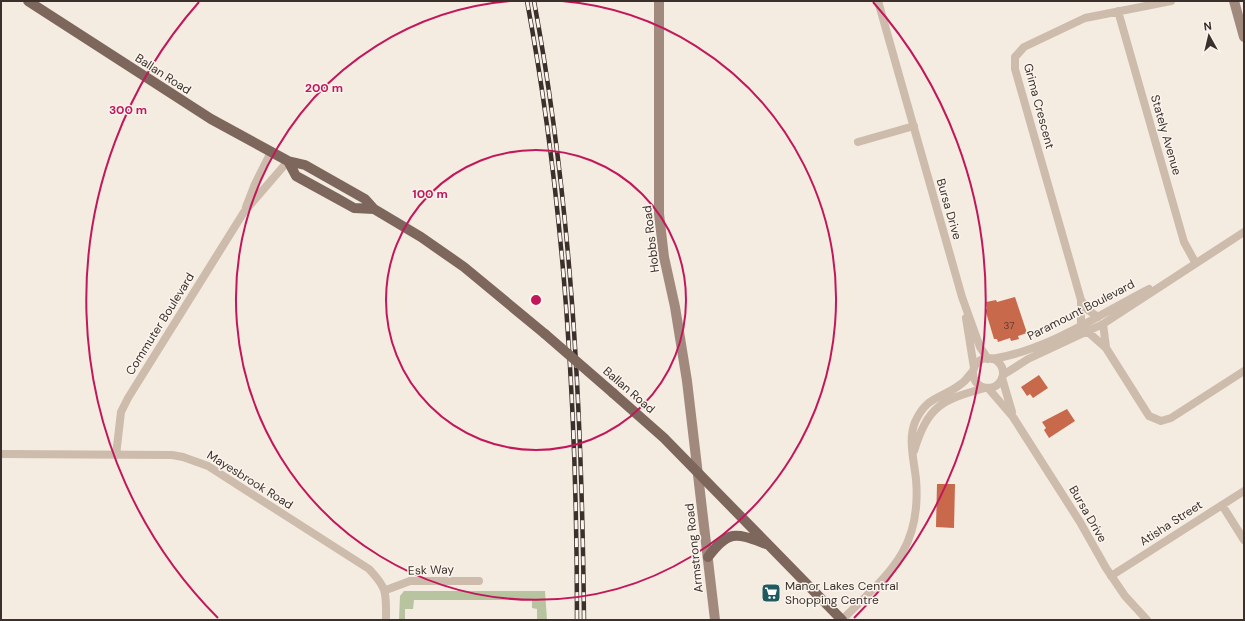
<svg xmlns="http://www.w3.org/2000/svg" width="1245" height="621" viewBox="0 0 1245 621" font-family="'DM Sans',sans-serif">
<rect width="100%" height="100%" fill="#f4ebe1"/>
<path fill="#b8c4a0" d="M 404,591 L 545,591 L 547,620 L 537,620 L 537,609 L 532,608 L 532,600 L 414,600 L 413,609 L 405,609 L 405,620 L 399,620 L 400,596 Z"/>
<path fill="#c8694b" d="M 1015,297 L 1027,333 L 1018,336 L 1019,339 L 1011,341 L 1010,338 L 998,342 L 997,339 L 994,339 L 985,309 L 987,309 L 986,302 L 996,300 L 997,302 Z
M 1039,375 L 1048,388 L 1033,398 L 1030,394 L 1027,396 L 1021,387 Z
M 1067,409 L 1075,421 L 1049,438 L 1044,430 L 1046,428 L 1042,422 Z
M 937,484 L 955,484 L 954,528 L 936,527 Z"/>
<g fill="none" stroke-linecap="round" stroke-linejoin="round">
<path stroke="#cdbbac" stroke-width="8" d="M 878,1 L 962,297 L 980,347 L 988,359
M 1118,11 L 1184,242 L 1195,262
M 858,142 L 914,126
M 246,207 L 255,184 L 271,152
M 1081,300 L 1088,310 L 1098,317
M 966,318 L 974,368
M 1103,324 L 1106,347
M 1081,326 L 1081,300 L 1015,69 L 1015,57 L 1024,47 L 1085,18 L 1171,1
M 1088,332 L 1106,348 L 1149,416 L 1161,421 L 1171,418 L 1244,371
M973 373a15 15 0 1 1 30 0a15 15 0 1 1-30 0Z
M 992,359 C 1049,350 1098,315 1149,289
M 1003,375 L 1028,359 L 1103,324 L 1244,232
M 1002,378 L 1012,412
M 988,388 L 1013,417 L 1080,522 L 1106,568 L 1125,596 L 1147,620
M 914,451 C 928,406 941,400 985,388
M 1,454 L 172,455 L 183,457 L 208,466 L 369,569 C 388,589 386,593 386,620
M 116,455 L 121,412 L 128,398 L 244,212 L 288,161
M 1222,505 L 1244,540
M 1111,576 L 1244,491
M 386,590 L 410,581 L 479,581
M 842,620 C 888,574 922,550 916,479 C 914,461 908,439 915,422 C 927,395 942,399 961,384 C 966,381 969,375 973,371"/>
<path stroke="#a18a7d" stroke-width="10" d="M 659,1 L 659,214 L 664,257 L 675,307 L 687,381 L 715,620
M 1234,1 L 1244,37"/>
<path stroke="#7d675c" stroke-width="10" d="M 28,1 L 211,119 L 288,161 L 305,165 L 365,199 L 374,209 L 421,237 L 464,267 L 545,334
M 288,161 L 296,176 L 338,199 L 354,208 L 374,209
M 613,393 L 664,438 L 842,620
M 708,557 C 729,529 736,533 766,544"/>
<g stroke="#3b302b" stroke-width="4.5">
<path id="rail" d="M 527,1 C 565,205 577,413 577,620
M 534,1 C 572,206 582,412 584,620"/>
</g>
<use href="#rail" stroke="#fbf5ee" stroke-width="3" stroke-dasharray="9" stroke-linecap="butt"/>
<path stroke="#7d675c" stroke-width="10" d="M 545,334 L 613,393"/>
</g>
<g fill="none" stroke="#c2185b" stroke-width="2">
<circle cx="536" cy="300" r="150"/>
<path d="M562 1A300 300 0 1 1 510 1"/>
<path d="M218 618A450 450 0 0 1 199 2M873 2A450 450 0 0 1 854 618"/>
</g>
<defs>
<g id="supermarket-square" transform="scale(1)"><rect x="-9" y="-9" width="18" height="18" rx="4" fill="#1f5a5e" stroke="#fbf5ee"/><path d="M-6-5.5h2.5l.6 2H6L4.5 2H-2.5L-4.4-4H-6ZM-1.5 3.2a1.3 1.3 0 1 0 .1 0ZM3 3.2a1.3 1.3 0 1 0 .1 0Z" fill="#fff"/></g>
</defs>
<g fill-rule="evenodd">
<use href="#supermarket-square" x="771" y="593"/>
</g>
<g text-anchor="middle" stroke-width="3" stroke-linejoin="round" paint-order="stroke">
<g font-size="10" fill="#5e3e33">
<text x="1009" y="329">37</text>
</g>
<g font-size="12" fill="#3b302b" stroke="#fbf5ee">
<text transform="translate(163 74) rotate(33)" y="4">Ballan Road</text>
<text transform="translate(1039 106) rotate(75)" y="4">Grima Crescent</text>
<text transform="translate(1166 135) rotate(74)" y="4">Stately Avenue</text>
<text transform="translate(949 209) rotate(74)" y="4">Bursa Drive</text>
<text transform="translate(651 239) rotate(-97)" y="4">Hobbs Road</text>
<text transform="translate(1081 310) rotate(-27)" y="4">Paramount Boulevard</text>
<text transform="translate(160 324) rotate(-58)" y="4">Commuter Boulevard</text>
<text transform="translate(629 390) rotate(41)" y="4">Ballan Road</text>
<text transform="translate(250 480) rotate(32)" y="4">Mayesbrook Road</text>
<text transform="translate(1088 514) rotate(60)" y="4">Bursa Drive</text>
<text transform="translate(1171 523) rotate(-33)" y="4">Atisha Street</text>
<text transform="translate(694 548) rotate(-96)" y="4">Armstrong Road</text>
<text transform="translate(431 570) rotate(-2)" y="4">Esk Way</text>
</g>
<g font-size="12" fill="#3b302b" stroke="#fbf5ee" text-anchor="start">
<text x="785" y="590">Manor Lakes Central<tspan x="785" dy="14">Shopping Centre</tspan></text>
</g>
</g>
<circle cx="536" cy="300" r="6" fill="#c2185b" stroke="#fbf5ee" stroke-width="2"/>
<g font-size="12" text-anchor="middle" font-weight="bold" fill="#c2185b" stroke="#fbf5ee" stroke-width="3" stroke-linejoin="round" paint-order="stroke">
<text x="324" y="92">200 m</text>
<text x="128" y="114">300 m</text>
<text x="430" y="198">100 m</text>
</g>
<rect width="1245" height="621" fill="none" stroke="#3b302b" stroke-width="4"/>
<g transform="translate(1209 36) rotate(352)" stroke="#fbf5ee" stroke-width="3" paint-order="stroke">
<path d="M0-3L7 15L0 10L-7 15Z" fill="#3b302b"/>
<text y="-6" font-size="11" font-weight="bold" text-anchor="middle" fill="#3b302b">N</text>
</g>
</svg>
